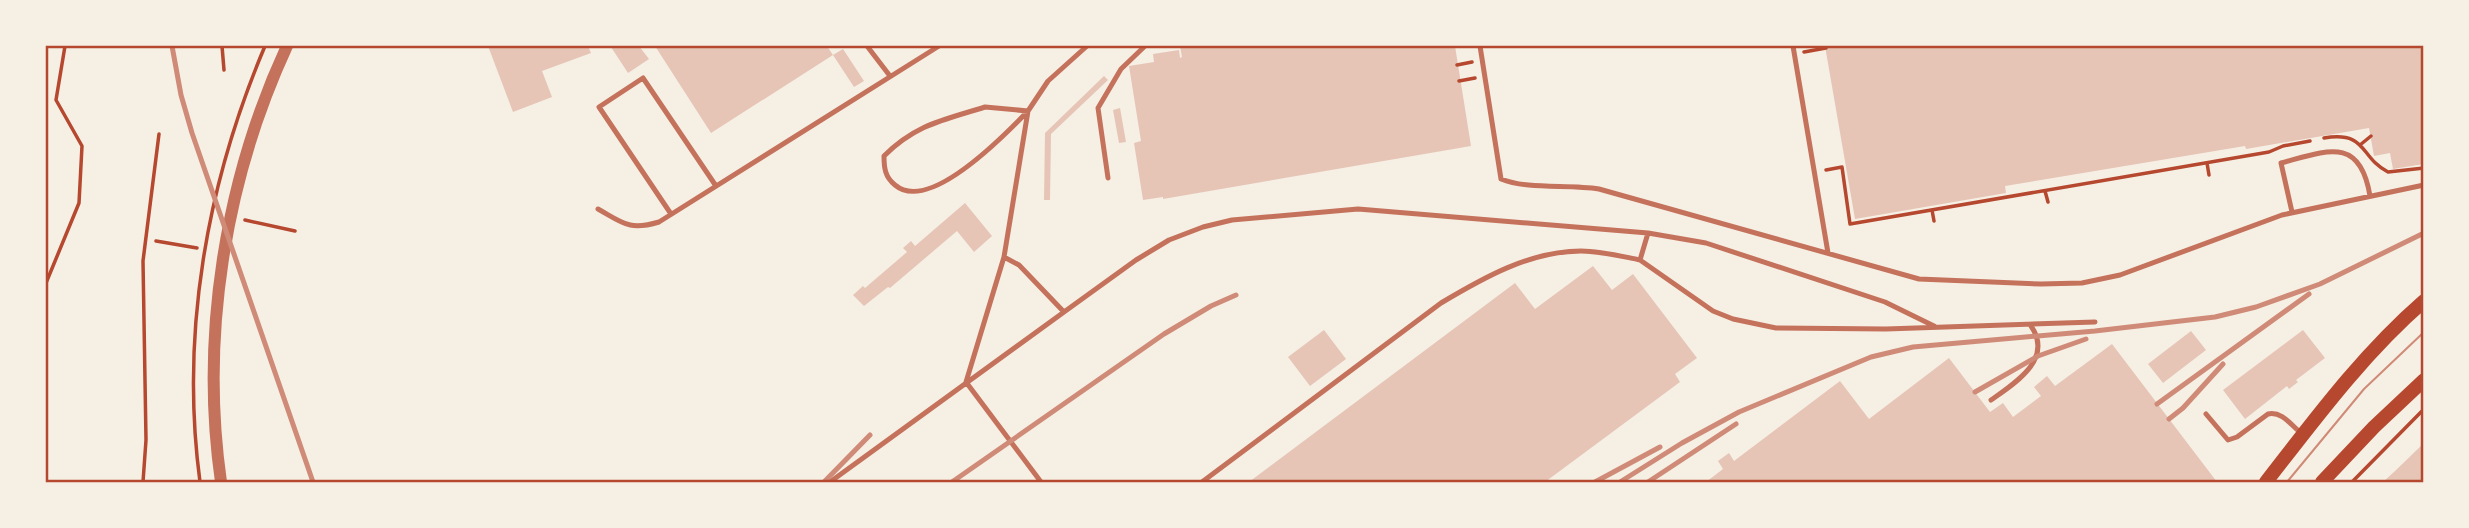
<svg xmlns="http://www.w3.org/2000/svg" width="2469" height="528" viewBox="0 0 2469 528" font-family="'Source Sans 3',sans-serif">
<rect width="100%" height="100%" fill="#f6efe4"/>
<path fill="#e6c5b7" d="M 488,46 L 588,46 L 591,53 L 542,71 L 552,97 L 513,112 Z
M 613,46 L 639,46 L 649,59 L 628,73 L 611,47 Z
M 655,46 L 827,46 L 833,55 L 711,133 Z
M 1180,46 L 1455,46 L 1471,146 L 1163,199 L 1163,197 L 1143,200 L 1134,143 L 1141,141 L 1129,66 L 1154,62 L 1153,54 L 1179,50 L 1180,58 L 1182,57 Z
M 1825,46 L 2424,46 L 2424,164 L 2393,169 L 2390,153 L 2374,156 L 2369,128 L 2246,149 L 2245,146 L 2005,186 L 2006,193 L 1855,219 Z
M 843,49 L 864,81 L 854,87 L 833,55 Z
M 1104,76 L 1108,80 L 1051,134 L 1050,200 L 1044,200 L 1045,133 Z
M 1120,108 L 1126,142 L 1119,143 L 1113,110 Z
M 965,203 L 992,236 L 974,252 L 957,231 L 890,288 L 888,287 L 864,306 L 853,295 L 863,286 L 865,288 L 907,252 L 903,248 L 911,241 L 915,246 Z
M 1593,266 L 1612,290 L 1633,274 L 1697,358 L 1675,374 L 1680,382 L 1545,482 L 1249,482 L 1515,283 L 1535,309 Z
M 1324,330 L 1346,359 L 1310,386 L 1288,357 Z
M 2303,330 L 2325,358 L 2296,380 L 2298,382 L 2289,389 L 2287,386 L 2245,419 L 2223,390 Z
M 2191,331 L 2206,350 L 2163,383 L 2148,364 Z
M 2112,344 L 2217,482 L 1706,482 L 1723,469 L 1718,461 L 1729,453 L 1734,461 L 1840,381 L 1869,419 L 1949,358 L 1990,412 L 2003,403 L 2013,417 L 2041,396 L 2034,387 L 2047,376 L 2055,386 Z
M 2424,443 L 2424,482 L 2383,482 L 2395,471 Z"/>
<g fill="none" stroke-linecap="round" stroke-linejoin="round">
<path stroke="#b5482f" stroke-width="3.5" d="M 222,46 L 224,70
M 1804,52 L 1826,48
M 1457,65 L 1472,62
M 1459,81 L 1475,78
M 2324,138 C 2368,131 2359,157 2388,172 L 2424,168
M 2360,145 L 2371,136
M 2207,163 L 2209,175
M 1826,170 L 1842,167 L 1850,224 L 2269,152 L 2283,146 L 2310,141
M 2045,191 L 2048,202
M 1932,210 L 1934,221
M 245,220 L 295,231
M 156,241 L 197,248
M 46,283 L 79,203 L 82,146 L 56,100 L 65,46
M 143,482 L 146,440 L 143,261 L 159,134
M 200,482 C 180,333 207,183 265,46
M 2352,482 L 2424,409"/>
<path stroke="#c5725c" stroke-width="5" d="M 867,46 L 890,76
M 1087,46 L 1048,81 L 1028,111 L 1004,257 L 1019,265 L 1064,312 L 1136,260 L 1169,240 L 1203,227 L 1232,220 L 1358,209 L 1648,233 L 1640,260 L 1713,311 L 1733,319 L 1776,328 L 1886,329 L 2095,322
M 1480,46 L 1501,179 C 1528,190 1568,184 1599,189 L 1919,279 L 2041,284 L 2082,283 L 2120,275 L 2282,215 L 2424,185
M 1793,46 L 1828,253
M 985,107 L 1028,111 C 1005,135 929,214 895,185 C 885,177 884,168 884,156 C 916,124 944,120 985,107 Z
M 1108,178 L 1098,108 L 1121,69 L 1145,46
M 598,209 C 623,223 629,231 659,222 L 939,46
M 2292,212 L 2281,163 C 2326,151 2360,135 2370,196
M 671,214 L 599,107 L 643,78 L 716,186
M 1648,233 L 1706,243 L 1885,302 L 1934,326
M 1004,257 L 966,382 L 1041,482
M 1991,400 C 2015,383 2054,359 2031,326
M 2206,414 L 2228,440 L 2237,437 L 2268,414 C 2282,411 2291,425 2301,433
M 830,482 L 1064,312
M 1202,482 L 1441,303 C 1483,278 1530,251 1581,251 C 1601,251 1620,256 1640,260"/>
<path stroke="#c5725c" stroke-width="12" d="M 221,482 C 200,336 225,180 287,46"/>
<path stroke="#b5482f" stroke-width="14" d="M 2266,482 C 2315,419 2363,354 2424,301
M 2322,482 L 2374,427 L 2424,380"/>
<path stroke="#cf8b77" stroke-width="2" d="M 2287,482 L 2364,389 L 2424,332"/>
<path stroke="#cf8b77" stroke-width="5" d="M 172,46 L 181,95 L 192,133 L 313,482
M 1975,392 L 2038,356 L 2086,339
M 2157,404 L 2309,294
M 2169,419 L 2183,408 L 2223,364
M 824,482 L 870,435
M 952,482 L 1164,334 L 1211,306 L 1236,295
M 1595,482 L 1660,447
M 1620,482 L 1682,443 L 1739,412 L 1871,357 L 1913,347 L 2095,331 L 2215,317 L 2256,307 L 2320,284 L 2424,233
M 1648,482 L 1736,424"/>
</g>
<rect width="2469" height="528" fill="none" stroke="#f6efe4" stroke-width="94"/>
<rect x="47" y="47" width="2375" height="434" fill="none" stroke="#b5482f" stroke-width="2.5"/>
</svg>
